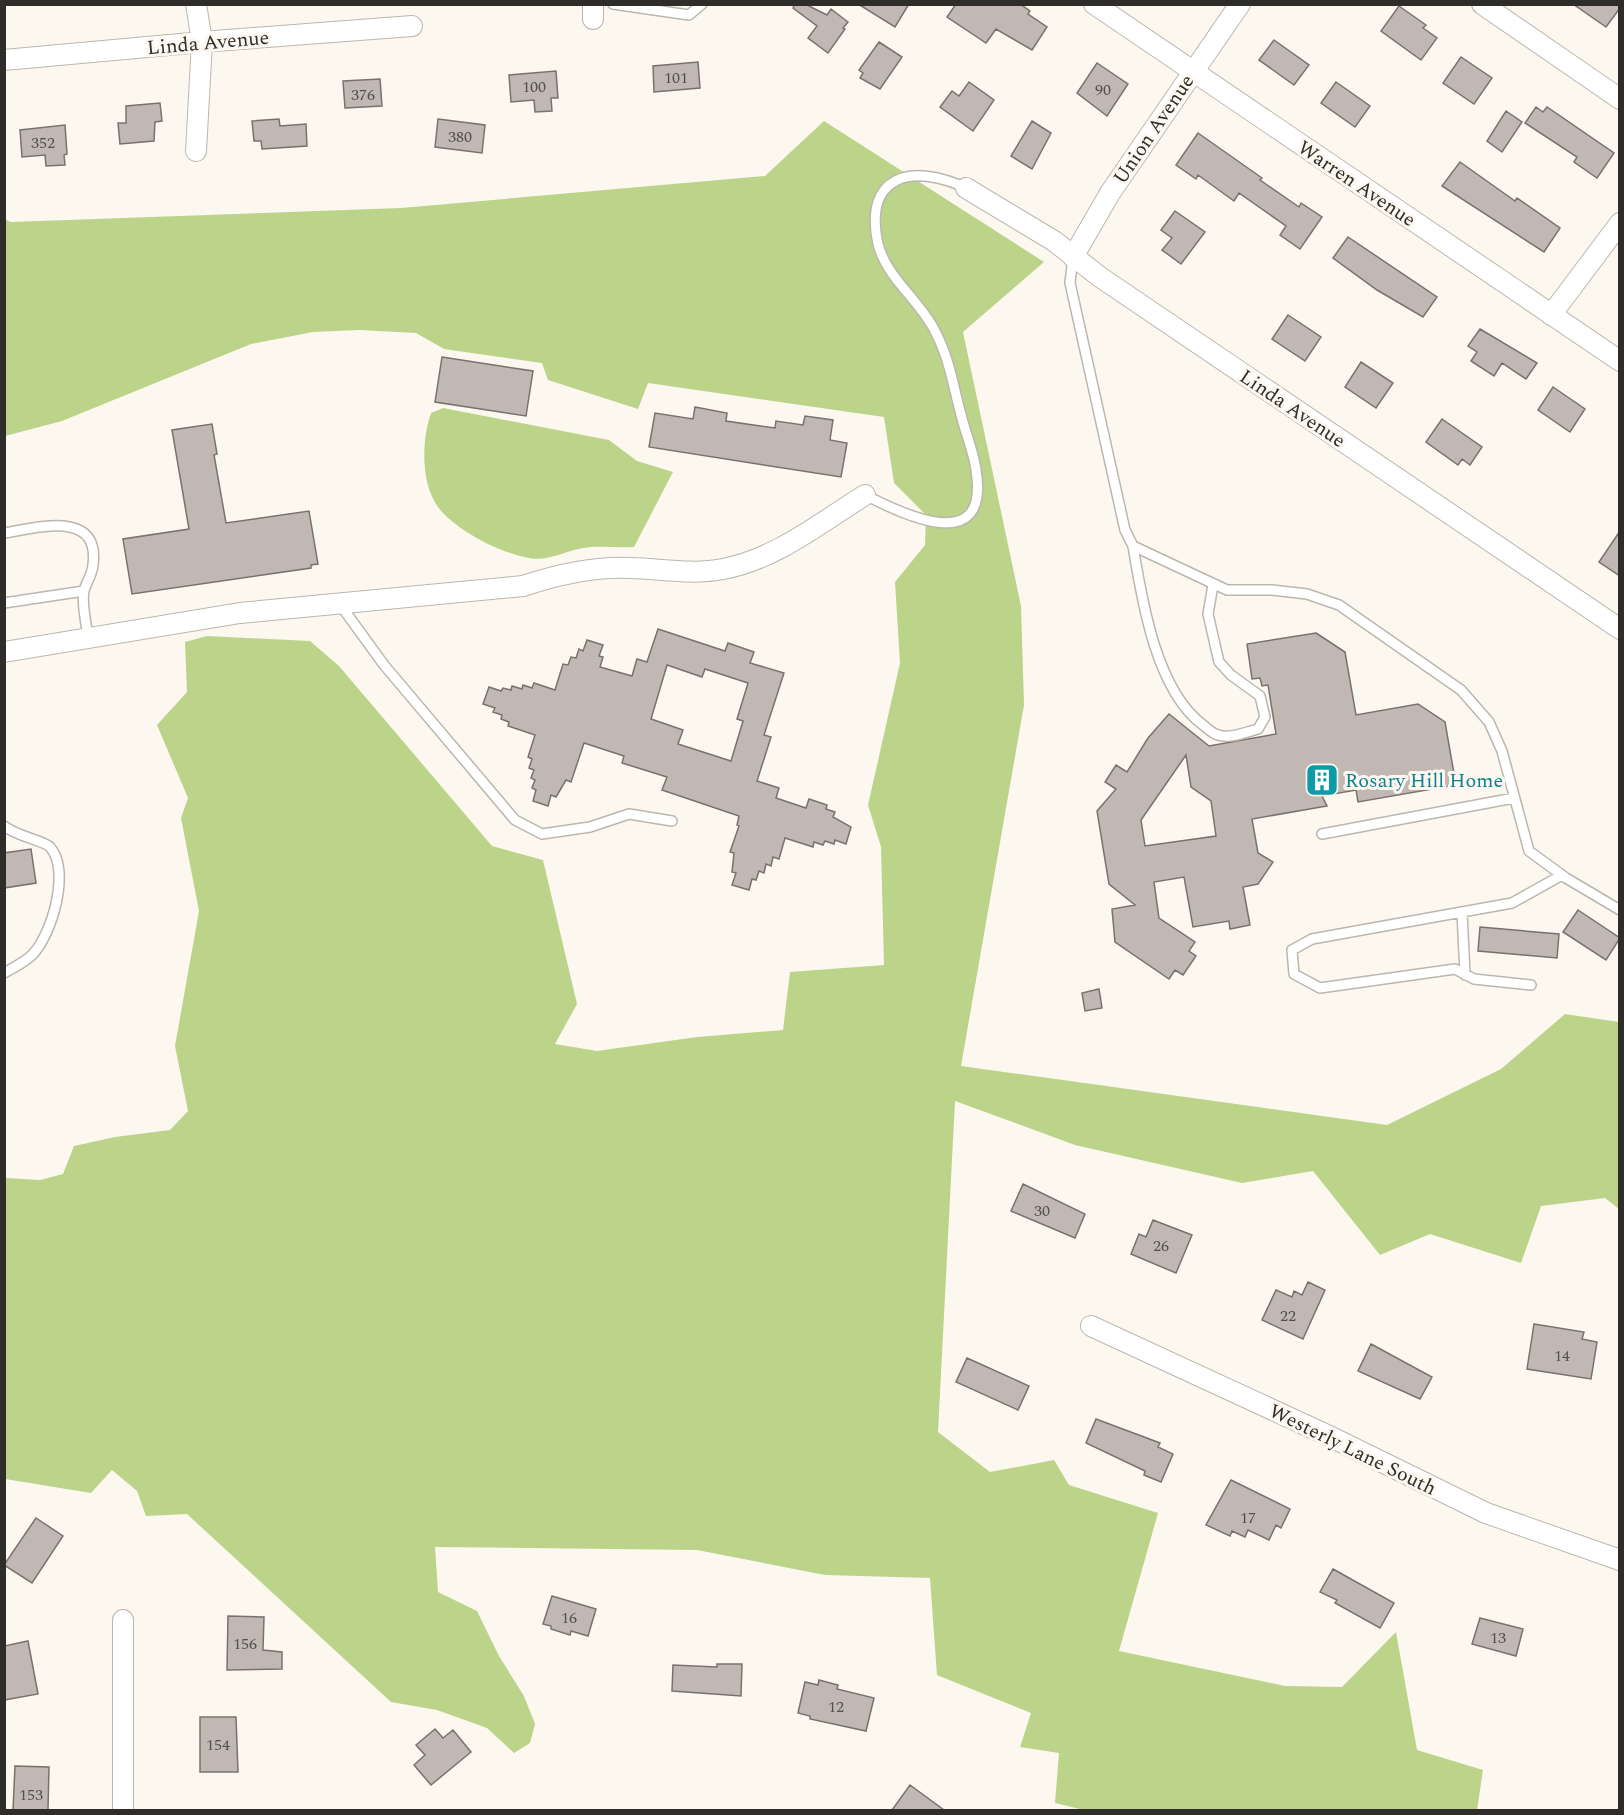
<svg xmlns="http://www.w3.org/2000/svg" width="1624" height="1815" viewBox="0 0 1624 1815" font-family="Spectral,serif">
<rect width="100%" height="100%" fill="#fcf8f0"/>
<path fill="#bbd48a" d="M 824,121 L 1044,262 L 963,332 L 1021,606 L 1024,705 L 961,1066 L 1387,1125 L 1501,1069 L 1565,1014 L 1619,1022 L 1619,1209 L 1605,1198 L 1541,1206 L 1521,1263 L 1430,1234 L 1380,1255 L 1313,1171 L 1242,1183 L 1075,1145 L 955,1101 L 938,1432 L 990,1472 L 1054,1460 L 1069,1485 L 1158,1513 L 1119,1651 L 1285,1686 L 1342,1687 L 1396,1632 L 1417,1750 L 1483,1770 L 1477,1810 L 1084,1810 L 1055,1803 L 1059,1753 L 1020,1747 L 1031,1713 L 937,1675 L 930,1578 L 825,1575 L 697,1550 L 435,1547 L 438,1592 L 477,1611 L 499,1656 L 524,1696 L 535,1724 L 530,1743 L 514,1753 L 487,1728 L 437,1710 L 391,1702 L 187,1514 L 146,1516 L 137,1491 L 112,1470 L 91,1493 L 5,1479 L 5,1178 L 40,1180 L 63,1174 L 74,1146 L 115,1137 L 170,1130 L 188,1111 L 175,1046 L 199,911 L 181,818 L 188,798 L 157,725 L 187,692 L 185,642 L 207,636 L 310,641 L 339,666 L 492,846 L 543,860 L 577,1004 L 555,1044 L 597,1051 L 697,1037 L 783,1030 L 790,972 L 884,965 L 881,847 L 868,805 L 900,663 L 895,582 L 925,545 L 926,515 L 894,483 L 884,417 L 648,383 L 638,409 L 548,380 L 542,363 L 444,349 L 416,333 L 359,330 L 313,332 L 251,344 L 62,421 L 5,436 L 4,219 L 11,222 L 401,208 L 765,176 Z
M 443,408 L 609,440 L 637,461 L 673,472 L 634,547 C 617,548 599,545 583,548 C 565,551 547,562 529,558 C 500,553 455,530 438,507 C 420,482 422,439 431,413 Z"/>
<path fill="#c1b8b4" stroke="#79716d" stroke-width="1.5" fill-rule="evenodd" d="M 795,4 L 805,4 L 827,15 L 831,9 L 848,22 L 843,28 L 845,29 L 828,53 L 808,38 L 817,26 L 793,8 Z
M 858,4 L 909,4 L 895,27 Z
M 956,4 L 1020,4 L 1030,11 L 1028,14 L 1047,27 L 1032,50 L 996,29 L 986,43 L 947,17 Z
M 1573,4 L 1620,4 L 1620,8 L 1606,27 Z
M 1399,6 L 1426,25 L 1423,28 L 1437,38 L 1421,60 L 1381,31 Z
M 1274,40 L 1309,65 L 1294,85 L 1259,60 Z
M 879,42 L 902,57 L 880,89 L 860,78 L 863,73 L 859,70 Z
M 1461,57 L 1492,78 L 1474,104 L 1443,83 Z
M 698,62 L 700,88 L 654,92 L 653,66 Z
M 1097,63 L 1128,84 L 1107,116 L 1077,93 Z
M 556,71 L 558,98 L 551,98 L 552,111 L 535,112 L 534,100 L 511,102 L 509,75 Z
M 380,79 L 382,106 L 345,108 L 343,81 Z
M 969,82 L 994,100 L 973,131 L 940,107 L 952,91 L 959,96 Z
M 1336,82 L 1370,106 L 1355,127 L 1321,103 Z
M 160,103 L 162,121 L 155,122 L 154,141 L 120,144 L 118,123 L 126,123 L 126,106 Z
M 1536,107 L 1543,112 L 1547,107 L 1614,153 L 1597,178 L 1574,162 L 1577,157 L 1525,123 Z
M 1506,111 L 1522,122 L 1502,152 L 1487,141 Z
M 279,119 L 280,126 L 306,124 L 307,146 L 262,149 L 261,141 L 254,141 L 252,121 Z
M 438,119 L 485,125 L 482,153 L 435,147 Z
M 1032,121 L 1051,133 L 1032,169 L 1011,156 Z
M 65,125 L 67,154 L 64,155 L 65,165 L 46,166 L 45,155 L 22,157 L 20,130 Z
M 1198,133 L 1262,178 L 1260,180 L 1299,207 L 1301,203 L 1322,217 L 1300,249 L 1280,235 L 1286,226 L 1239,193 L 1234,201 L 1198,175 L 1196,179 L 1176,165 Z
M 1460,162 L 1515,201 L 1517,198 L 1560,228 L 1544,252 L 1442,186 Z
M 1175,211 L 1205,232 L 1181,264 L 1162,250 L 1172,238 L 1161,230 Z
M 1348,237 L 1437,297 L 1423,317 L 1377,290 L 1333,258 Z
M 1288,315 L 1321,337 L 1305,361 L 1272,339 Z
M 1480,329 L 1537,363 L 1526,379 L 1502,363 L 1494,376 L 1471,361 L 1477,352 L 1468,346 Z
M 442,357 L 533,371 L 526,416 L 435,402 Z
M 1361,362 L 1393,383 L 1376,408 L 1345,387 Z
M 1553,387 L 1585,409 L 1570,432 L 1538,410 Z
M 695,407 L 727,413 L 726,421 L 775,428 L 776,421 L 803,425 L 805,416 L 833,420 L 830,440 L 847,443 L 841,477 L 649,447 L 655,413 L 693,419 Z
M 1442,419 L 1482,447 L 1470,465 L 1462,459 L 1458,465 L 1426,442 Z
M 212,424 L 217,454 L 214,455 L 226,523 L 309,511 L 318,564 L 311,565 L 311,568 L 132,594 L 123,539 L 189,529 L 172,430 Z
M 1620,531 L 1620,576 L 1599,562 Z
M 658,629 L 725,651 L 728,643 L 754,652 L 750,663 L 784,673 L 764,735 L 771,737 L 757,781 L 779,788 L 776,798 L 806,808 L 809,799 L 827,805 L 826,809 L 835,812 L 833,817 L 851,827 L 846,844 L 835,840 L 834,844 L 825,841 L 823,845 L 814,842 L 813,847 L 785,838 L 779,859 L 773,857 L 771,866 L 766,864 L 764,873 L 759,871 L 756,880 L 752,879 L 749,890 L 732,885 L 736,873 L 732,872 L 734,853 L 730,852 L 739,826 L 737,825 L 739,816 L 662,790 L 667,777 L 622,763 L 624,756 L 584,743 L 571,782 L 566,780 L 556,797 L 551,795 L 548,806 L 533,801 L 536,790 L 532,788 L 535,780 L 531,778 L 534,770 L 529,768 L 532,759 L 528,757 L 535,735 L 508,726 L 509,722 L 501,719 L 502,715 L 493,712 L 495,708 L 483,704 L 489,687 L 501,691 L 503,688 L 511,690 L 512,686 L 522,689 L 523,685 L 532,688 L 534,683 L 555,690 L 563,664 L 568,665 L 571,657 L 576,658 L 579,649 L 583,651 L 587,640 L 603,645 L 599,656 L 603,657 L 600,667 L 632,676 L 637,659 L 647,662 ZM 667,665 L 702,677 L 705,669 L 748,683 L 737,719 L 743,721 L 731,761 L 678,744 L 683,730 L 651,719 Z
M 1316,633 L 1345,652 L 1356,715 L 1418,704 L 1445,722 L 1456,785 L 1358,802 L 1356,790 L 1322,796 L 1327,806 L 1252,819 L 1258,853 L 1273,862 L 1258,884 L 1243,887 L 1250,925 L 1230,929 L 1229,921 L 1193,927 L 1184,877 L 1154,882 L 1159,918 L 1195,942 L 1189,951 L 1196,956 L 1183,975 L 1175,970 L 1169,979 L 1115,942 L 1112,909 L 1135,905 L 1109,884 L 1097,811 L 1116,789 L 1105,782 L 1116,765 L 1127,772 L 1148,738 L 1169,714 L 1209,746 L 1276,734 L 1268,685 L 1262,686 L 1260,678 L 1252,679 L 1247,644 ZM 1186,755 L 1191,787 L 1211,801 L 1216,836 L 1145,846 L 1141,820 Z
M 31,849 L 36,883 L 4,888 L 4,853 Z
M 1578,910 L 1620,938 L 1606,960 L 1563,932 Z
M 1480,927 L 1559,934 L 1557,958 L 1478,951 Z
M 1099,989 L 1102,1008 L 1085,1011 L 1082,993 Z
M 1023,1184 L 1085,1214 L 1075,1238 L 1011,1211 Z
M 1153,1220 L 1192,1235 L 1176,1273 L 1131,1254 L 1139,1234 L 1146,1237 Z
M 1308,1282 L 1325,1290 L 1303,1339 L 1262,1320 L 1276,1290 L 1292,1297 L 1294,1291 L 1302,1295 Z
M 1534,1324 L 1584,1332 L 1582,1339 L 1597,1342 L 1591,1379 L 1527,1369 Z
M 1371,1344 L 1432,1377 L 1420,1399 L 1358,1371 Z
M 967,1358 L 1029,1386 L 1018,1410 L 956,1382 Z
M 1096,1419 L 1160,1443 L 1158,1447 L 1173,1454 L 1161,1482 L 1144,1475 L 1145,1471 L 1086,1443 Z
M 1231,1480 L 1290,1509 L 1281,1528 L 1276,1525 L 1269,1540 L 1248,1530 L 1245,1537 L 1232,1531 L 1230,1536 L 1206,1525 Z
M 36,1518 L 63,1536 L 32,1583 L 4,1565 Z
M 1333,1569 L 1394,1603 L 1380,1628 L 1335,1603 L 1337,1600 L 1320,1592 Z
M 552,1596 L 596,1609 L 588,1636 L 571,1631 L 570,1635 L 551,1629 L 551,1626 L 543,1624 Z
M 228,1616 L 264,1617 L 263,1650 L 282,1652 L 282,1669 L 227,1670 Z
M 1480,1618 L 1523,1629 L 1516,1656 L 1472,1644 Z
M 28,1641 L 38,1694 L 4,1700 L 4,1646 Z
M 717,1664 L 742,1664 L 741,1696 L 672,1691 L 673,1665 L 717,1667 Z
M 819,1680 L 838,1685 L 837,1689 L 874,1698 L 866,1731 L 810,1719 L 810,1716 L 798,1713 L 805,1682 L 818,1685 Z
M 200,1717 L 236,1717 L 238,1772 L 200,1772 Z
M 435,1729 L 443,1738 L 453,1730 L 471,1752 L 431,1785 L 414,1765 L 425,1755 L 416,1745 Z
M 15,1766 L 49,1767 L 48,1810 L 13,1810 Z
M 910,1785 L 944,1810 L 892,1810 Z"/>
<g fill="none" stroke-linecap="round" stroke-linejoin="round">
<g stroke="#bbb7af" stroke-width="12">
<path id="lane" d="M 613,4 L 689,15 L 702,4
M 1073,257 L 1070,283 L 1125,530 L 1133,546 L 1227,590 L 1272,590 L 1307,594 L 1339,605 L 1461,690 L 1489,722 L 1502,751 L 1529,851 L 1566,878 L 1620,910
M 865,495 C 905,515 990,557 976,470 C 974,454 967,437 963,422 C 954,391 950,359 935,331 C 920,301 886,277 878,244 C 863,174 913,163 966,188
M 4,533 C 37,528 100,509 93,565 C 92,576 86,582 84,591 C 81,604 87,625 88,638
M 1133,546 C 1142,601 1156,690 1203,725 C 1207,728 1213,734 1218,735 C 1230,739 1246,732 1258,729 L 1265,717 L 1260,696 L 1231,675 L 1219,662 L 1208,614 L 1213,585
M 4,603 L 84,591
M 339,603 L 384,665 L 515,820 L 542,834 L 590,827 L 629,814 L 672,821
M 4,826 C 18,837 43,840 50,847 C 71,870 52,935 32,955 C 25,962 13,968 4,973
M 1322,834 L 1514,798
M 1462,912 L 1465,975
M 1531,985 L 1474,979 L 1455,969 L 1320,988 L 1294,974 L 1292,950 L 1312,939 L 1512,903 L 1562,875"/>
</g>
<g stroke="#bbb7af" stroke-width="22">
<path id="street" d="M 1094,4 L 1620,361
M 1482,4 L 1620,99
M 593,19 L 593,4
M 4,60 L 202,42 L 412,26
M 196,151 L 202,42 L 196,4
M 966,188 L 1054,241 L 1100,277 L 1620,629
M 1073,257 L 1110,193 L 1240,4
M 1551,315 L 1620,223
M 4,652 L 240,613 L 523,586 C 559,574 594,566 631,568 C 662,569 693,575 723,569 C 776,559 820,523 865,495
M 1091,1326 L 1327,1435 L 1486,1513 L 1620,1560
M 123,1810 L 123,1620"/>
</g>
<use href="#lane" stroke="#fff" stroke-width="9"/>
<use href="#street" stroke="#fff" stroke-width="20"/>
</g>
<defs>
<g id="building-square" transform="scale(1.725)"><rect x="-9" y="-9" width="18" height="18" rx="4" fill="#0f9aa8" stroke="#fcf8f0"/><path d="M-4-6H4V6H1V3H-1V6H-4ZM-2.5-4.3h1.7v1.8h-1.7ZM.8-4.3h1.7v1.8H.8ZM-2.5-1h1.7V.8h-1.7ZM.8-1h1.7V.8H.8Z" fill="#fff"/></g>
</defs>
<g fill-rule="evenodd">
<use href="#building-square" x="1322" y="780"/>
</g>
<g text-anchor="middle" stroke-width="6" stroke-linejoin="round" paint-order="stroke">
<g font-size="16" fill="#53504c">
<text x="676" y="83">101</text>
<text x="534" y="92">100</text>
<text x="1103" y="95">90</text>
<text x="363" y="100">376</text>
<text x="460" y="142">380</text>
<text x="43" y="148">352</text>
<text x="1042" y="1216">30</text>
<text x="1161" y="1251">26</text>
<text x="1288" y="1321">22</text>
<text x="1562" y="1361">14</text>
<text x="1248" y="1523">17</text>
<text x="569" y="1623">16</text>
<text x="1498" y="1643">13</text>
<text x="245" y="1649">156</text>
<text x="836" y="1712">12</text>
<text x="218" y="1750">154</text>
<text x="31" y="1800">153</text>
</g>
<g font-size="20" fill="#2e2d2a" stroke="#fcf8f0">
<text transform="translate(208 42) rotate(-5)" y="7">Linda Avenue</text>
<text transform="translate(1153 129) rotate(-56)" y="7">Union Avenue</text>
<text transform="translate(1357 183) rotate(34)" y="7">Warren Avenue</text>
<text transform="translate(1293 408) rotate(34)" y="7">Linda Avenue</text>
<text transform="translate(1353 1449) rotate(26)" y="7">Westerly Lane South</text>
</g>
<g font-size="20" fill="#0d838f" stroke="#fcf8f0" text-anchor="start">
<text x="1345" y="787">Rosary Hill Home</text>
</g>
</g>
<rect width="1624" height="1815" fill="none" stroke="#2e2d2a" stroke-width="12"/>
</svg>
